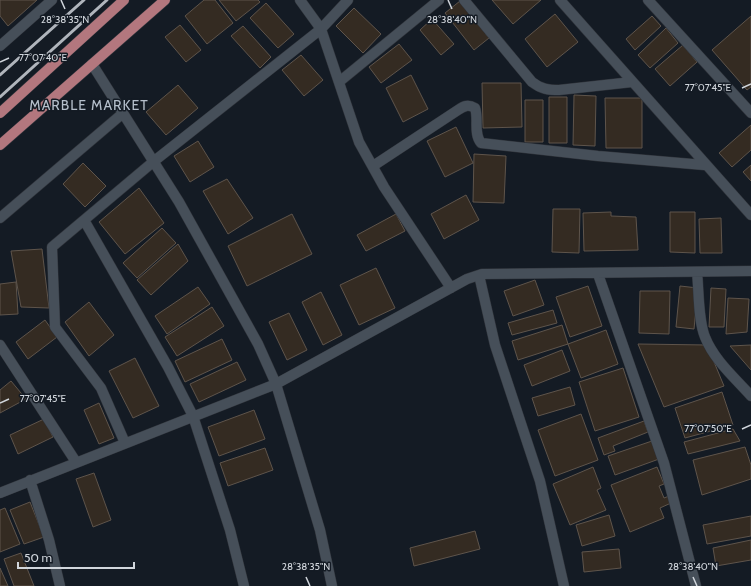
<svg xmlns="http://www.w3.org/2000/svg" width="751" height="586" viewBox="0 0 751 586" font-family="Cabin,sans-serif">
<rect width="100%" height="100%" fill="#141b24"/>
<path fill="#342b22" stroke="#5e544b" d="M 0,0 L 37,0 L 8,26 L 0,16 Z
M 204,0 L 215,0 L 233,23 L 207,44 L 185,16 Z
M 219,0 L 258,0 L 260,2 L 236,21 Z
M 492,0 L 541,0 L 513,24 Z
M 460,1 L 489,38 L 474,50 L 445,13 Z
M 266,3 L 294,34 L 278,48 L 250,18 Z
M 354,8 L 381,34 L 363,53 L 336,26 Z
M 555,14 L 578,42 L 547,67 L 525,39 Z
M 652,16 L 661,26 L 635,50 L 626,39 Z
M 751,16 L 751,87 L 747,90 L 712,50 Z
M 432,19 L 454,44 L 441,55 L 420,30 Z
M 180,25 L 201,50 L 186,62 L 165,37 Z
M 243,26 L 271,57 L 260,68 L 231,36 Z
M 666,28 L 678,43 L 650,68 L 638,55 Z
M 399,44 L 412,60 L 381,83 L 369,67 Z
M 683,45 L 697,62 L 670,86 L 655,69 Z
M 301,55 L 323,80 L 304,96 L 282,70 Z
M 411,75 L 428,109 L 403,122 L 386,88 Z
M 482,83 L 521,83 L 522,127 L 483,128 Z
M 178,85 L 198,108 L 166,135 L 146,112 Z
M 574,95 L 596,96 L 595,146 L 573,145 Z
M 549,97 L 567,97 L 567,143 L 549,143 Z
M 605,98 L 642,98 L 642,148 L 606,148 Z
M 525,100 L 543,100 L 543,142 L 525,142 Z
M 751,125 L 751,150 L 732,167 L 719,153 Z
M 456,127 L 473,163 L 445,177 L 427,141 Z
M 198,141 L 214,167 L 190,182 L 174,156 Z
M 474,154 L 506,156 L 504,203 L 473,202 Z
M 83,163 L 106,186 L 85,207 L 63,184 Z
M 751,165 L 751,181 L 743,172 Z
M 227,179 L 253,218 L 228,234 L 203,191 Z
M 139,188 L 164,223 L 125,254 L 99,222 Z
M 466,195 L 479,220 L 444,239 L 431,214 Z
M 553,209 L 580,209 L 579,253 L 552,252 Z
M 611,212 L 611,216 L 636,217 L 638,250 L 584,251 L 583,213 Z
M 670,212 L 695,212 L 695,253 L 670,252 Z
M 292,214 L 312,254 L 247,286 L 228,246 Z
M 396,214 L 405,231 L 366,251 L 357,235 Z
M 721,218 L 722,253 L 700,253 L 699,219 Z
M 162,228 L 176,243 L 137,278 L 123,263 Z
M 178,244 L 188,261 L 151,295 L 137,280 Z
M 42,249 L 49,308 L 21,307 L 11,251 Z
M 376,268 L 395,308 L 359,325 L 340,285 Z
M 535,280 L 544,305 L 513,316 L 504,291 Z
M 16,282 L 18,314 L 0,315 L 0,284 Z
M 588,286 L 602,326 L 570,337 L 556,297 Z
M 680,286 L 698,288 L 694,329 L 676,327 Z
M 198,287 L 210,304 L 167,334 L 155,316 Z
M 711,288 L 726,289 L 724,327 L 709,327 Z
M 640,291 L 670,291 L 669,334 L 639,333 Z
M 321,292 L 342,335 L 323,345 L 302,302 Z
M 728,298 L 749,299 L 747,332 L 726,334 Z
M 89,302 L 114,335 L 89,356 L 65,322 Z
M 212,307 L 224,326 L 177,356 L 165,337 Z
M 553,310 L 557,323 L 512,335 L 508,323 Z
M 289,313 L 307,350 L 287,360 L 269,322 Z
M 45,320 L 57,337 L 28,359 L 16,342 Z
M 562,325 L 568,344 L 518,360 L 512,341 Z
M 606,330 L 618,364 L 581,378 L 568,344 Z
M 222,339 L 232,360 L 185,382 L 175,361 Z
M 638,344 L 707,345 L 724,386 L 664,407 Z
M 751,345 L 751,370 L 730,346 Z
M 562,350 L 570,371 L 532,386 L 524,365 Z
M 135,358 L 159,406 L 133,418 L 109,371 Z
M 237,362 L 246,380 L 199,402 L 190,384 Z
M 623,368 L 639,417 L 595,431 L 579,382 Z
M 11,381 L 26,399 L 0,413 L 0,390 Z
M 570,387 L 575,405 L 538,416 L 532,398 Z
M 722,392 L 733,425 L 685,438 L 675,408 Z
M 99,403 L 114,438 L 99,444 L 84,410 Z
M 254,410 L 265,439 L 219,456 L 208,427 Z
M 581,414 L 598,460 L 555,476 L 538,430 Z
M 44,419 L 53,437 L 18,454 L 10,435 Z
M 644,421 L 648,432 L 613,446 L 615,451 L 604,455 L 598,438 Z
M 733,429 L 740,441 L 688,454 L 684,442 Z
M 652,441 L 659,459 L 615,475 L 608,456 Z
M 745,447 L 751,465 L 751,479 L 702,495 L 693,460 Z
M 265,448 L 273,470 L 228,486 L 220,463 Z
M 593,467 L 601,488 L 597,490 L 606,510 L 570,525 L 553,484 Z
M 657,467 L 664,484 L 659,486 L 664,498 L 669,496 L 671,503 L 660,508 L 664,518 L 630,532 L 611,485 Z
M 94,473 L 111,520 L 93,527 L 76,479 Z
M 30,502 L 44,537 L 24,544 L 10,510 Z
M 5,508 L 20,544 L 0,552 L 0,510 Z
M 609,515 L 615,536 L 582,546 L 576,525 Z
M 751,516 L 751,536 L 707,544 L 703,525 Z
M 475,531 L 480,549 L 414,566 L 410,548 Z
M 751,540 L 751,560 L 716,566 L 713,548 Z
M 619,549 L 621,568 L 584,572 L 582,552 Z
M 21,553 L 34,586 L 14,586 L 4,559 Z
M 0,568 L 8,586 L 0,586 Z"/>
<g fill="none" stroke-linecap="round" stroke-linejoin="round">
<g stroke="#30343b" stroke-width="11">
<path id="street" d="M 300,0 L 321,29 L 359,142 L 384,187 L 451,288
M 464,0 L 532,82 C 541,89 548,90 559,90 L 632,82
M 560,0 L 751,215
M 648,0 L 751,113
M 92,64 L 179,202 L 258,344 L 276,384 L 320,530 L 332,586
M 339,82 L 439,0
M 373,166 L 458,110 C 464,106 468,104 475,108 C 479,119 473,133 481,143 L 598,156 L 704,165
M 0,218 L 122,114
M 84,220 L 168,367 L 193,416 L 230,530 L 244,586
M 697,272 C 699,291 698,320 705,337 C 714,360 735,378 751,396
M 598,274 L 664,463 L 696,586
M 479,275 L 495,345 L 540,481 L 564,586
M 0,345 L 76,462
M 125,443 L 101,388 L 55,327 L 52,247 L 153,162 L 321,29 L 348,0
M 30,480 L 49,540 L 60,586
M 0,493 L 276,384 L 467,279 L 482,274 L 751,271"/>
</g>
<g stroke="#30343b" stroke-width="11">
<path id="secondary" d="M 0,46 L 52,0"/>
</g>
<g stroke="#30343b" stroke-width="11">
<path id="primary" d="M 0,113 L 124,0
M 0,145 L 165,0"/>
</g>
<use href="#street" stroke="#464f59" stroke-width="10"/>
<use href="#secondary" stroke="#464f59" stroke-width="10"/>
<use href="#primary" stroke="#b3777e" stroke-width="10"/>
<path stroke="#b0b5bc" stroke-width="3" d="M 0,75 L 84,0
M 0,97 L 107,0"/>
</g>
<path fill="none" stroke="#d1d6dc" stroke-width="1.5" d="M 61,0 L 65,9M 448,0 L 452,9M 0,62 L 9,58M 742,88 L 751,84M 0,403 L 9,399M 742,429 L 751,425M 306,577 L 310,586M 693,577 L 697,586"/>
<g text-anchor="middle" stroke-width="3" stroke-linejoin="round" paint-order="stroke">
<g font-size="14" letter-spacing="1" fill="#b5bfcb" stroke="#141b24">
<text x="89" y="110">MARBLE MARKET</text>
</g>
</g>
<g font-size="10" text-anchor="middle" fill="#d1d6dc" stroke="#141b24" stroke-width="3" stroke-linejoin="round" paint-order="stroke">
<text x="65" y="23">28°38'35"N</text>
<text x="452" y="23">28°38'40"N</text>
<text x="43" y="61">77°07'40"E</text>
<text x="708" y="91">77°07'45"E</text>
<text x="43" y="402">77°07'45"E</text>
<text x="708" y="432">77°07'50"E</text>
<text x="306" y="570">28°38'35"N</text>
<text x="693" y="570">28°38'40"N</text>
</g>
<path d="M18 562v6h116v-6" fill="none" stroke="#d1d6dc" stroke-width="2"/>
<text x="24" y="562" font-size="12" fill="#d1d6dc" stroke="#141b24" stroke-width="3" paint-order="stroke">50 m</text>
</svg>
